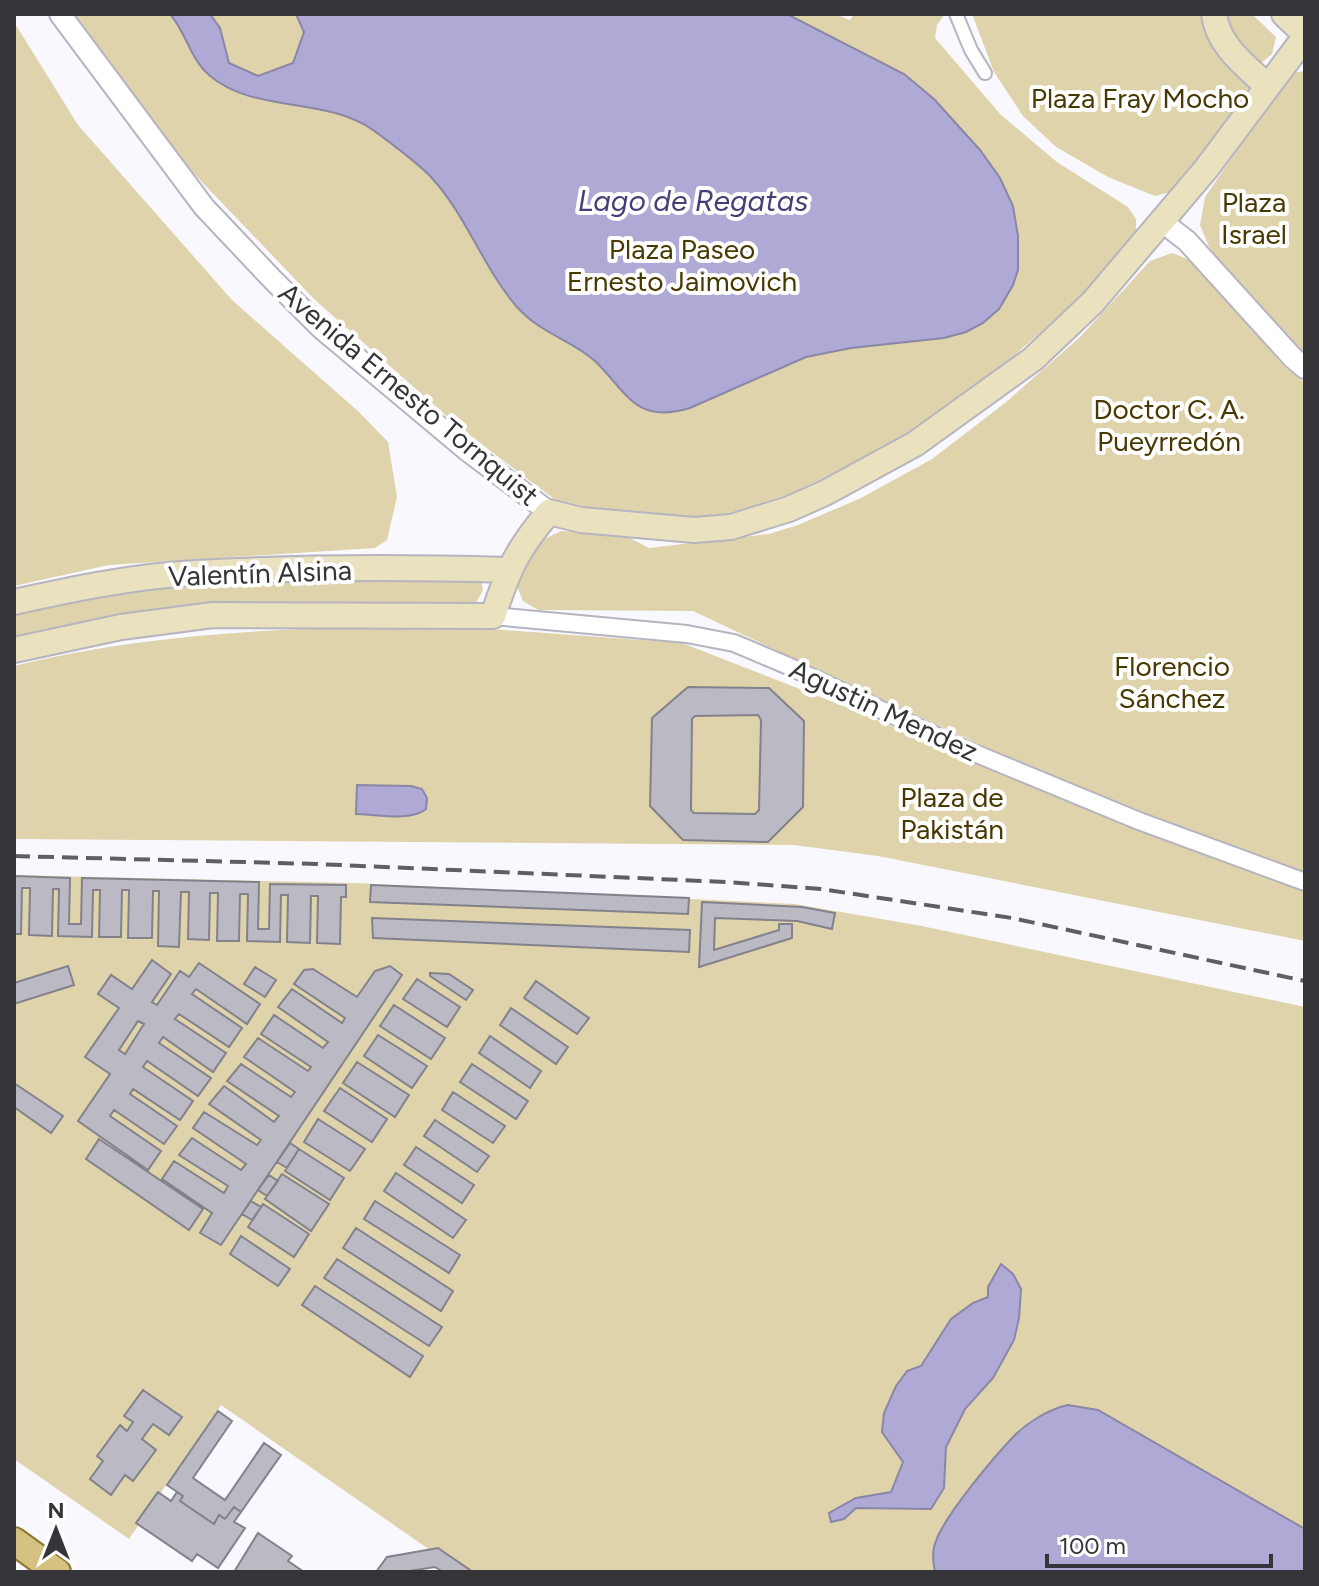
<svg xmlns="http://www.w3.org/2000/svg" width="1319" height="1586" viewBox="0 0 1319 1586" font-family="Figtree,sans-serif">
<rect width="100%" height="100%" fill="#f9f8ff"/>
<path fill="#dfd3ac" d="M 75,14 L 835,14 L 850,20 L 854,14 L 945,14 L 937,25 L 935,38 L 1001,115 L 1057,162 L 1128,207 L 1136,219 L 1136,235 L 1109,269 L 1080,298 L 1011,358 L 912,431 L 867,458 L 787,495 L 723,515 L 697,519 L 611,513 L 554,499 L 459,427 L 315,300 L 179,158 Z
M 972,14 L 1252,14 L 1276,37 L 1272,54 L 1259,65 L 1254,89 L 1195,166 L 1170,192 L 1155,196 L 1108,177 L 1056,147 L 1023,116 L 994,72 Z
M 14,22 L 78,125 L 232,300 L 359,412 L 388,442 L 397,497 L 387,540 L 375,548 L 109,565 L 14,586 Z
M 1305,71 L 1305,358 L 1210,249 L 1200,225 L 1205,197 L 1283,83 L 1292,73 Z
M 1172,253 L 1190,260 L 1285,367 L 1305,383 L 1305,874 L 1069,785 L 880,699 L 693,611 L 538,610 L 523,601 L 518,589 L 518,579 L 538,542 L 561,531 L 624,535 L 649,548 L 769,534 L 798,525 L 861,498 L 932,459 L 1005,403 L 1080,337 L 1150,261 Z
M 466,575 L 481,580 L 483,590 L 473,608 L 342,607 L 14,644 L 14,614 L 119,592 L 204,582 Z
M 434,625 L 682,643 L 851,709 L 1056,796 L 1195,851 L 1305,890 L 1305,941 L 878,856 L 794,845 L 14,839 L 14,666 C 151,632 293,628 434,625 Z
M 14,875 L 354,883 L 795,904 L 922,926 L 1305,1007 L 1305,1572 L 473,1572 L 430,1550 L 221,1405 L 129,1539 L 14,1459 Z"/>
<path fill="#aea9d5" stroke="#8a86a6" stroke-width="2" d="M 170,14 L 210,14 L 220,28 L 229,63 L 258,76 L 293,63 L 304,32 L 296,14 L 787,14 L 904,74 L 934,99 L 980,150 L 1000,178 L 1013,206 L 1018,236 L 1018,270 L 1013,285 L 999,309 L 983,323 L 966,332 L 944,338 L 851,348 L 806,357 L 690,408 C 636,424 629,395 596,362 C 573,340 542,335 517,307 C 483,268 466,214 430,176 C 414,160 392,144 373,130 C 325,96 254,114 209,75 C 190,59 186,32 170,14 Z
M 357,785 L 411,786 L 422,789 L 427,798 L 426,809 C 410,822 377,814 356,814 Z
M 1001,1264 L 1013,1274 L 1021,1289 L 1019,1318 L 1014,1340 L 993,1378 L 965,1409 L 946,1447 L 944,1488 L 931,1509 L 856,1508 L 844,1519 L 831,1522 L 829,1513 L 856,1498 L 891,1492 L 903,1462 L 882,1432 L 884,1413 L 896,1386 L 907,1371 L 921,1366 L 951,1319 L 973,1303 L 988,1297 L 988,1287 Z
M 1068,1405 L 1098,1410 L 1305,1529 L 1305,1572 L 935,1572 C 933,1563 932,1550 936,1541 C 945,1515 994,1457 1014,1436 C 1028,1422 1049,1409 1068,1405 Z"/>
<path fill="#bab9c4" stroke="#83828b" stroke-width="2" fill-rule="evenodd" d="M 688,687 L 769,688 L 804,721 L 803,807 L 768,842 L 683,840 L 650,806 L 652,718 ZM 758,715 L 761,720 L 759,810 L 755,814 L 694,813 L 691,810 L 692,719 L 695,716 Z
M 14,876 L 70,878 L 69,924 L 81,924 L 82,878 L 259,882 L 258,929 L 269,929 L 270,884 L 346,885 L 346,897 L 341,897 L 340,944 L 317,943 L 318,896 L 311,896 L 310,943 L 287,942 L 288,895 L 281,895 L 280,942 L 247,941 L 248,894 L 240,894 L 239,941 L 217,941 L 218,893 L 210,893 L 209,940 L 188,939 L 189,892 L 181,892 L 179,947 L 158,946 L 159,891 L 153,891 L 152,938 L 128,938 L 129,890 L 122,890 L 121,937 L 99,937 L 100,890 L 93,890 L 92,937 L 58,936 L 59,889 L 53,889 L 52,936 L 29,935 L 30,888 L 22,888 L 21,934 L 14,934 Z
M 371,885 L 689,898 L 688,914 L 370,902 Z
M 702,902 L 802,907 L 835,913 L 832,929 L 797,921 L 715,918 L 714,950 L 779,930 L 779,924 L 792,924 L 792,938 L 699,967 Z
M 372,918 L 690,930 L 689,952 L 373,938 Z
M 152,960 L 171,974 L 152,1002 L 157,1005 L 180,971 L 189,977 L 199,963 L 260,1004 L 247,1024 L 196,989 L 192,994 L 242,1028 L 229,1047 L 179,1014 L 175,1019 L 226,1053 L 213,1072 L 163,1037 L 159,1043 L 211,1078 L 198,1096 L 147,1061 L 143,1067 L 193,1101 L 180,1120 L 133,1089 L 130,1094 L 177,1126 L 164,1144 L 114,1110 L 110,1116 L 161,1151 L 148,1170 L 78,1121 L 110,1074 L 85,1057 L 119,1008 L 98,994 L 111,975 L 132,989 ZM 138,1021 L 144,1024 L 125,1054 L 119,1050 Z
M 68,966 L 74,985 L 14,1004 L 14,983 Z
M 390,966 L 402,975 L 221,1245 L 200,1233 L 212,1213 L 162,1179 L 174,1161 L 224,1193 L 228,1186 L 179,1155 L 192,1138 L 241,1170 L 246,1164 L 193,1128 L 204,1112 L 257,1145 L 261,1140 L 209,1104 L 224,1086 L 274,1122 L 279,1116 L 227,1081 L 241,1064 L 291,1097 L 295,1092 L 244,1057 L 258,1038 L 308,1071 L 311,1067 L 261,1034 L 274,1015 L 323,1048 L 328,1042 L 278,1007 L 292,989 L 342,1023 L 345,1018 L 294,984 L 304,970 L 313,969 L 357,997 L 375,971 Z
M 255,967 L 276,980 L 265,997 L 244,984 Z
M 430,973 L 449,974 L 473,990 L 466,1000 L 430,976 Z
M 417,979 L 460,1007 L 447,1027 L 403,999 Z
M 536,981 L 589,1018 L 577,1034 L 524,998 Z
M 394,1005 L 445,1038 L 431,1059 L 380,1026 Z
M 511,1008 L 568,1047 L 556,1064 L 500,1025 Z
M 378,1035 L 427,1066 L 412,1088 L 364,1056 Z
M 490,1036 L 541,1071 L 530,1088 L 479,1053 Z
M 357,1062 L 409,1095 L 395,1117 L 343,1083 Z
M 472,1064 L 528,1101 L 516,1119 L 460,1082 Z
M 14,1083 L 63,1116 L 51,1133 L 14,1107 Z
M 340,1088 L 387,1119 L 372,1142 L 324,1111 Z
M 453,1092 L 505,1126 L 493,1143 L 442,1110 Z
M 318,1119 L 365,1149 L 350,1171 L 304,1142 Z
M 435,1120 L 489,1156 L 477,1172 L 424,1136 Z
M 99,1139 L 203,1209 L 189,1230 L 86,1159 Z
M 290,1143 L 299,1149 L 287,1168 L 277,1162 Z
M 416,1147 L 474,1185 L 462,1203 L 404,1165 Z
M 299,1149 L 344,1178 L 330,1200 L 285,1171 Z
M 396,1173 L 466,1220 L 453,1238 L 384,1191 Z
M 282,1174 L 329,1204 L 311,1231 L 265,1199 Z
M 269,1175 L 278,1181 L 267,1196 L 258,1190 Z
M 251,1201 L 261,1207 L 252,1220 L 242,1214 Z
M 375,1201 L 460,1255 L 449,1273 L 364,1219 Z
M 263,1204 L 309,1234 L 294,1257 L 248,1227 Z
M 356,1228 L 453,1291 L 441,1311 L 343,1248 Z
M 241,1236 L 290,1269 L 278,1286 L 230,1254 Z
M 337,1259 L 442,1327 L 429,1346 L 324,1278 Z
M 315,1286 L 423,1356 L 410,1377 L 302,1305 Z
M 143,1390 L 182,1417 L 169,1435 L 153,1424 L 142,1439 L 156,1450 L 133,1481 L 125,1475 L 111,1495 L 90,1479 L 103,1461 L 97,1456 L 120,1425 L 127,1431 L 133,1422 L 124,1416 Z
M 218,1411 L 232,1421 L 193,1478 L 225,1500 L 264,1443 L 281,1455 L 241,1512 L 234,1507 L 225,1519 L 219,1515 L 214,1524 L 180,1501 L 183,1496 L 167,1485 Z
M 158,1492 L 171,1501 L 177,1492 L 183,1496 L 180,1501 L 214,1524 L 219,1515 L 225,1519 L 234,1507 L 241,1512 L 234,1522 L 245,1528 L 218,1568 L 197,1554 L 192,1561 L 136,1523 Z
M 258,1533 L 292,1556 L 288,1561 L 304,1572 L 234,1572 Z
M 438,1548 L 473,1572 L 443,1572 L 435,1567 L 403,1572 L 376,1572 L 387,1557 Z"/>
<g fill="none" stroke-linecap="round" stroke-linejoin="round">
<g stroke="#b6b5bf" stroke-width="16">
<path id="pedestrian" d="M 956,14 L 971,50 L 985,73"/>
</g>
<g stroke="#b6b5bf" stroke-width="20">
<path id="minor" d="M 493,616 L 687,634 L 734,643 L 786,665 L 960,747 L 1139,821 L 1305,882"/>
</g>
<g stroke="#b6b5bf" stroke-width="24">
<path id="tertiary" d="M 60,14 L 204,207 L 273,280 L 321,328 L 468,451 L 549,512
M 1161,221 L 1187,241 L 1293,358 L 1305,368"/>
</g>
<g stroke="#b6b5bf" stroke-width="28">
<path id="secondary" d="M 1214,14 C 1218,46 1245,65 1267,86
M 1284,14 L 1305,34
M 14,602 C 73,589 135,576 195,573 C 299,567 404,567 508,570
M 14,650 L 121,627 L 213,615 L 493,616 C 508,570 517,549 549,512 L 581,520 L 694,530 L 731,527 L 789,509 L 825,493 L 915,444 L 1033,359 L 1093,302 L 1206,169 L 1305,37"/>
</g>
<g stroke="#8b7730" stroke-width="30">
<path id="primary" d="M 14,1541 L 57,1572"/>
</g>
<use href="#pedestrian" stroke="#fff" stroke-width="12"/>
<use href="#minor" stroke="#fff" stroke-width="16"/>
<use href="#tertiary" stroke="#fff" stroke-width="20"/>
<use href="#secondary" stroke="#eae1bf" stroke-width="24"/>
<use href="#primary" stroke="#d5c280" stroke-width="26"/>
<path stroke="#5f5f63" stroke-width="4" stroke-dasharray="16 8" stroke-linecap="butt" d="M 14,856 L 317,864 L 727,882 L 821,889 L 1012,918 L 1305,981"/>
</g>
<g text-anchor="middle" stroke-width="8" stroke-linejoin="round" paint-order="stroke">
<g font-size="28" fill="#483900" stroke="#fff">
<text x="1140" y="108">Plaza Fray Mocho</text>
<text x="1254" y="212">Plaza<tspan x="1254" dy="32">Israel</tspan></text>
<text x="682" y="259">Plaza Paseo<tspan x="682" dy="32">Ernesto Jaimovich</tspan></text>
<text x="1169" y="419">Doctor C. A.<tspan x="1169" dy="32">Pueyrredón</tspan></text>
<text x="1172" y="676">Florencio<tspan x="1172" dy="32">Sánchez</tspan></text>
<text x="952" y="807">Plaza de<tspan x="952" dy="32">Pakistán</tspan></text>
</g>
<g font-size="28" fill="#353539" stroke="#fff">
<text transform="translate(409 394) rotate(40)" y="10">Avenida Ernesto Tornquist</text>
<text transform="translate(260 573) rotate(-2)" y="10">Valentín Alsina</text>
<text transform="translate(884 710) rotate(25)" y="10">Agustin Mendez</text>
</g>
<g font-size="30" font-style="italic" fill="#483e76" stroke="#fff">
<text x="693" y="211">Lago de Regatas</text>
</g>
</g>
<rect width="1319" height="1586" fill="none" stroke="#353539" stroke-width="32"/>
<g transform="translate(56 1530)" stroke="#ffffff" stroke-width="6" paint-order="stroke">
<path d="M0-6L14 30L0 20L-14 30Z" fill="#353539"/>
<text y="-12" font-size="22" font-weight="bold" text-anchor="middle" fill="#353539">N</text>
</g>
<path d="M1047 1554v12h224v-12" fill="none" stroke="#353539" stroke-width="4"/>
<text x="1059" y="1554" font-size="24" fill="#353539" stroke="#ffffff" stroke-width="6" paint-order="stroke">100 m</text>
</svg>
